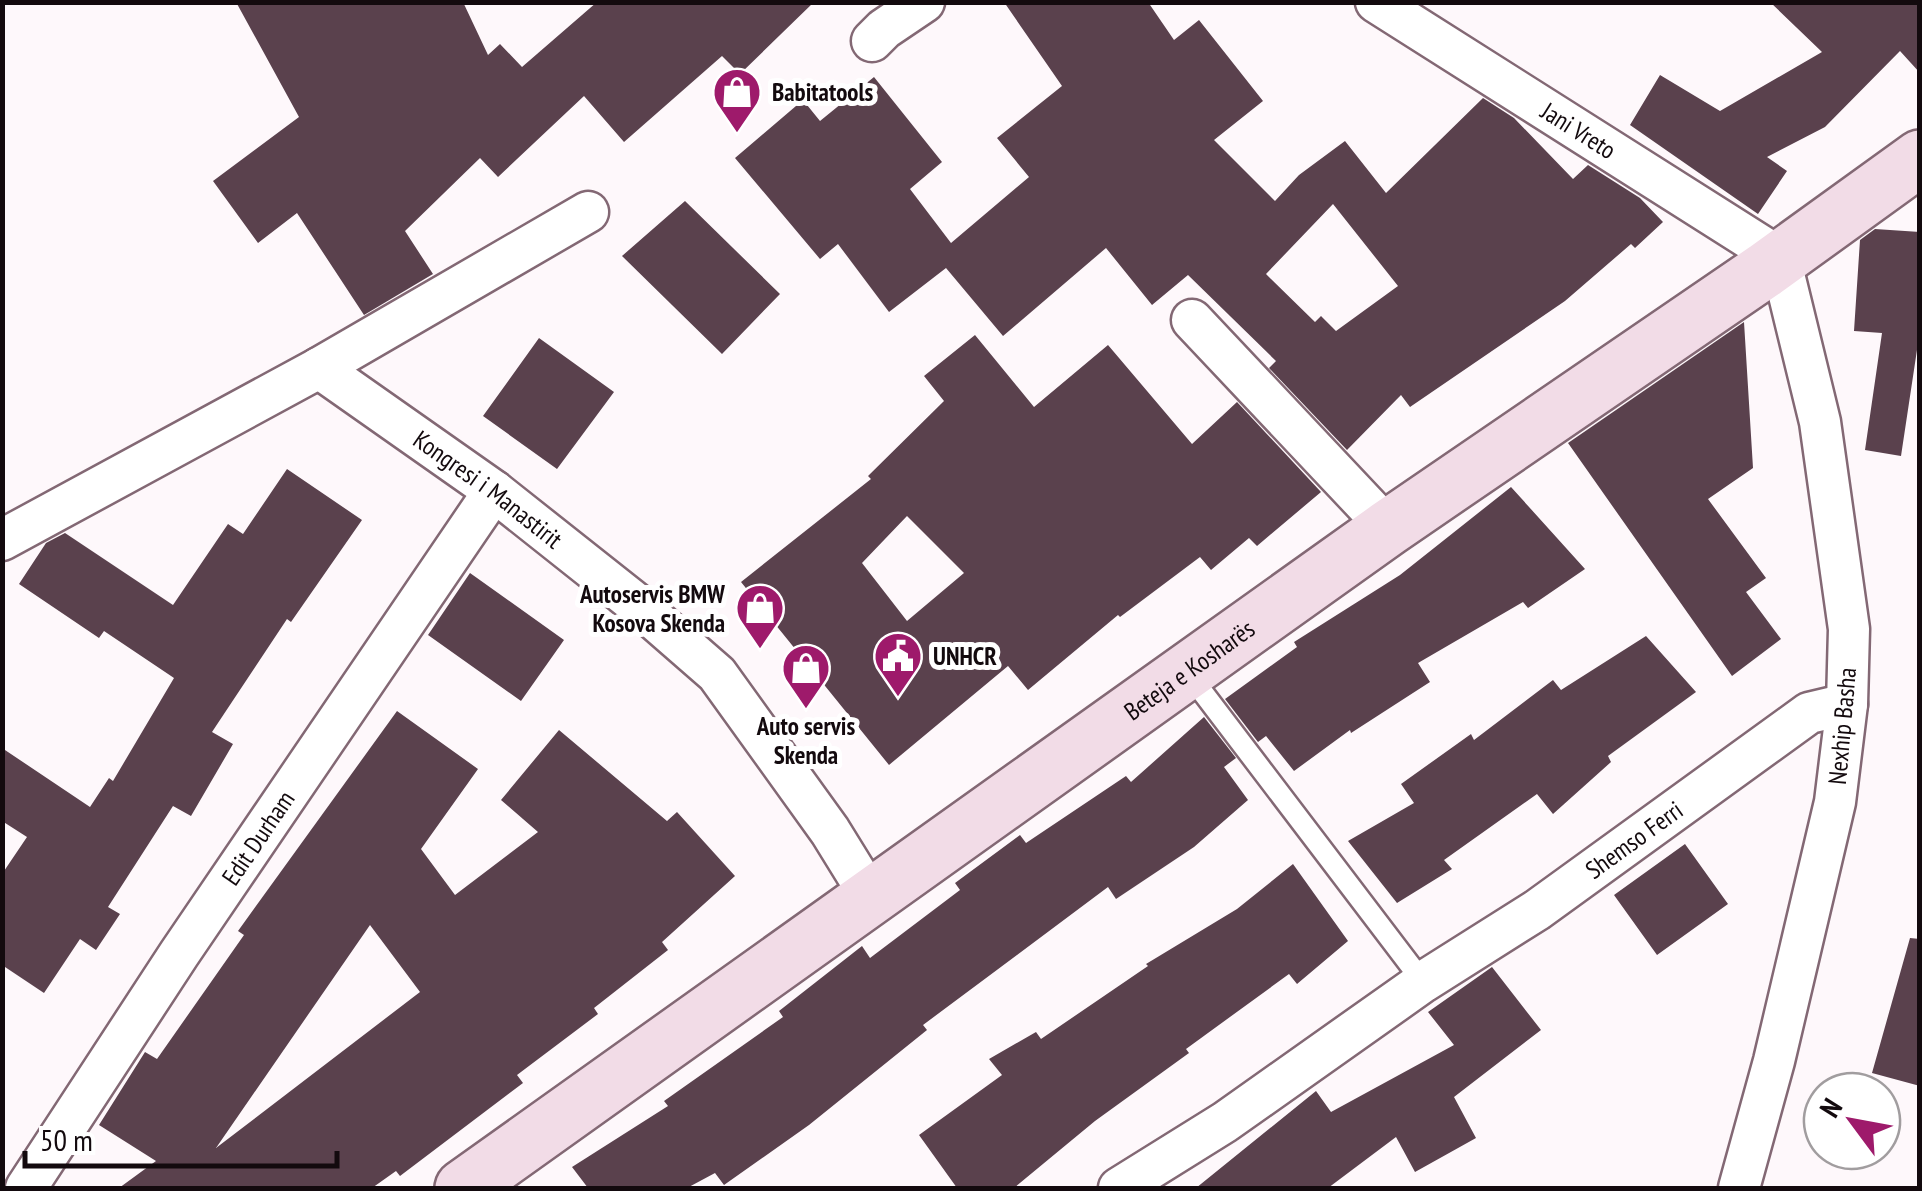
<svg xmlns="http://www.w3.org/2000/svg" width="1922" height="1191" viewBox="0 0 1922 1191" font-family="'PT Sans Narrow',sans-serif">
<rect width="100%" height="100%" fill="#fef8fb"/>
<path fill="#5a414d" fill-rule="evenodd" d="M 236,2 L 463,2 L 488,55 L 500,44 L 522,67 L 597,2 L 814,2 L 740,74 L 722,56 L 624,142 L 584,96 L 498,177 L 480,158 L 405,231 L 433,274 L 364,315 L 297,213 L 258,243 L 213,181 L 299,117 Z
M 1004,2 L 1148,2 L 1174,40 L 1199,20 L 1263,101 L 1214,140 L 1275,201 L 1299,175 L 1345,141 L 1386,193 L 1483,98 L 1514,118 L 1573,179 L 1588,165 L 1640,198 L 1663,222 L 1635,248 L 1631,244 L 1565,301 L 1410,407 L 1401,395 L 1347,450 L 1269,368 L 1276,361 L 1188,275 L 1152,305 L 1106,248 L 1003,336 L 946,268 L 889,312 L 838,244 L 820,259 L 735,158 L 803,100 L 820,121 L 874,77 L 942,162 L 910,189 L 951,243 L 1029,177 L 997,138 L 1062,86 ZM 1333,204 L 1398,286 L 1336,331 L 1321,316 L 1315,322 L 1266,274 Z
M 1770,2 L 1920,2 L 1920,73 L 1900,51 L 1825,127 L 1767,157 L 1787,171 L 1758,214 L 1630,125 L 1660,75 L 1720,111 L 1822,52 Z
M 685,201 L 780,294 L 722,354 L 622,256 Z
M 1875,229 L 1920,232 L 1920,330 L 1901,456 L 1865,450 L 1882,333 L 1854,331 L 1860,240 Z
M 1744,322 L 1753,468 L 1708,499 L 1766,578 L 1746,592 L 1781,639 L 1732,676 L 1568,443 Z
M 975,335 L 1034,407 L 1108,345 L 1192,444 L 1237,402 L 1321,492 L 1257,546 L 1249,538 L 1211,570 L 1200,557 L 1120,617 L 1118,615 L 1028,690 L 1008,666 L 889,765 L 741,582 L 871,479 L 868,476 L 944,401 L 924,376 ZM 907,516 L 964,573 L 907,621 L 862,563 Z
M 539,338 L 614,392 L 557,469 L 483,416 Z
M 287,469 L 362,520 L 291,622 L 287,619 L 212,732 L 233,744 L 191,816 L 173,806 L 108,907 L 120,914 L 96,950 L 80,939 L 44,993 L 2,965 L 2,874 L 27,837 L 2,821 L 2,748 L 90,807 L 109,778 L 113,781 L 174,678 L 104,631 L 99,638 L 19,584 L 46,543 L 65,533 L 173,605 L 228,524 L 243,534 Z
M 1511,487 L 1585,569 L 1528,608 L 1523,602 L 1418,663 L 1430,682 L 1351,733 L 1350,730 L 1294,771 L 1266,736 L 1258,742 L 1225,699 L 1297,647 L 1294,642 L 1400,575 Z
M 470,573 L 564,640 L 521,701 L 428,635 Z
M 1646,636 L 1696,692 L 1608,756 L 1611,762 L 1553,814 L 1537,794 L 1444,860 L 1452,869 L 1397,903 L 1348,841 L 1414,803 L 1401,784 L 1471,734 L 1474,740 L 1553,680 L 1561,690 Z
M 397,711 L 478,769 L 421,849 L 455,895 L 538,832 L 501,800 L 559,730 L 667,821 L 677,812 L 735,876 L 662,942 L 668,950 L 594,1008 L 598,1014 L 517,1075 L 523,1083 L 400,1176 L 396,1171 L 372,1188 L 119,1188 L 156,1161 L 99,1125 L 145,1052 L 157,1059 L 244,935 L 238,931 ZM 370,925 L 420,992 L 216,1148 Z
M 1204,717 L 1236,758 L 1224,767 L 1248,800 L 1194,847 L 1116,899 L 1108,887 L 923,1025 L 927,1030 L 809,1125 L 724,1185 L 715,1173 L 687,1188 L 588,1188 L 572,1167 L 668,1106 L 664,1101 L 783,1017 L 779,1011 L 862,946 L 870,958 L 960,890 L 955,883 L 1020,835 L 1026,843 L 1126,776 L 1131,782 Z
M 1685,844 L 1728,904 L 1657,955 L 1614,895 Z
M 1293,864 L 1348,941 L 1297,984 L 1289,974 L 1186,1049 L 1189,1053 L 1095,1121 L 1014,1188 L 957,1188 L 919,1135 L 1002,1075 L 989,1059 L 1036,1032 L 1041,1039 L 1148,966 L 1146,964 L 1237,909 Z
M 1910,938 L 1920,939 L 1920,1086 L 1872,1073 Z
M 1492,967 L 1541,1030 L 1454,1097 L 1476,1138 L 1415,1172 L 1396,1137 L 1328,1188 L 1196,1188 L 1316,1091 L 1331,1112 L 1454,1045 L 1428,1012 Z"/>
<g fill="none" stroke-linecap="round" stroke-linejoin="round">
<g stroke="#836874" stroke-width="25">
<path id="lane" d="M 1188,673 L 1423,982"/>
</g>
<g stroke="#836874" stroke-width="45">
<g id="street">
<path id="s1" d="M 1376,2 L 1780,258 L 1820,422 L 1849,629 L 1847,704 L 1835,802 L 1774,1061 L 1739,1188"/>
<path d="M 872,41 L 884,29 L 924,2"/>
<path d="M 1192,320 L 1388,528"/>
<path id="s2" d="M 319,368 L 494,491 L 639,606 L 717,674 L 830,831 L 872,899"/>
<path d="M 2,540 L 319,368 L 588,212"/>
<path id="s3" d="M 26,1188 L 179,954 L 494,491"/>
<path id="s4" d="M 1119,1188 L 1225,1122 L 1423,982 L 1537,910 L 1809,713 L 1847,704"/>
</g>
</g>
<g stroke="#836874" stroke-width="60">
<g id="secondary">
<path id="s5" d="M 463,1188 L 1388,528 L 1765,270 L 1920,158"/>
</g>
</g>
<use href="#lane" stroke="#fff" stroke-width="20"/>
<use href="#street" stroke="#fff" stroke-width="40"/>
<use href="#secondary" stroke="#f2dce7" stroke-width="55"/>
</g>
<defs>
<g id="shop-pin" transform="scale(2.5)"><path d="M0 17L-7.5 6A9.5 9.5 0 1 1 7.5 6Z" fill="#9e1a6b" stroke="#fff"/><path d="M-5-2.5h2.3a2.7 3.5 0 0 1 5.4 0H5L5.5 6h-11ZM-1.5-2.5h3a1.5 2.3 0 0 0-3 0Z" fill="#fff"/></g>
<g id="civic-pin" transform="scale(2.5)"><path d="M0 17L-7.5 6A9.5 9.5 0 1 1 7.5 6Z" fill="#9e1a6b" stroke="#fff"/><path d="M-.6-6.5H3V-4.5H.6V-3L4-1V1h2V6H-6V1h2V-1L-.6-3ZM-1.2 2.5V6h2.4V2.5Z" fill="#fff"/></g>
</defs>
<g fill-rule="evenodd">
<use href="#shop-pin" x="737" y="92"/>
<use href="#shop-pin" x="760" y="608"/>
<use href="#civic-pin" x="898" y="656"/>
<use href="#shop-pin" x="806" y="668"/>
</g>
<g text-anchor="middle" stroke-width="10" stroke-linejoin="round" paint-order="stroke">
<g font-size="25" font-weight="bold" fill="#130a0e" stroke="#fff" text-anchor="start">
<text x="772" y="101">Babitatools</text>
<text x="725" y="603" text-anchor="end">Autoservis BMW<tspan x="725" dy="29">Kosova Skenda</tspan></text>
<text x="933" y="665">UNHCR</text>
<text x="806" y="735" text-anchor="middle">Auto servis<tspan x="806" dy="29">Skenda</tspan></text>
</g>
<g font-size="25" fill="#130a0e" stroke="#fff">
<text dy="9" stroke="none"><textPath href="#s1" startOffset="240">Jani Vreto</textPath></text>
<text dy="9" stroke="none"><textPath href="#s2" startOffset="208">Kongresi i Manastirit</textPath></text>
<text dy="9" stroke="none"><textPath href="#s5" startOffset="892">Beteja e Kosharës</textPath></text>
<text transform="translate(1842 726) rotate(-85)" y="9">Nexhip Basha</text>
<text dy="9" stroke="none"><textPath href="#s3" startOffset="420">Edit Durham</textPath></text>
<text dy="9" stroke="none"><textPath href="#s4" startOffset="622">Shemso Ferri</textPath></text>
</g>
</g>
<rect width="1922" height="1191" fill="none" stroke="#130a0e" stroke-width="10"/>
<g transform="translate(1852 1121) rotate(302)"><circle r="48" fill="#ffffff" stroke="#a19d9f" stroke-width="2.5"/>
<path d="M0-8L18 38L0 25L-18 38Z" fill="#9e1a6b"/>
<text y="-15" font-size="28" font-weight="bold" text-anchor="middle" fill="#130a0e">N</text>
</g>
<path d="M25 1151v15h312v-15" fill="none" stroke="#130a0e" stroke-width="5"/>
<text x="40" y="1151" font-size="30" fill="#130a0e" stroke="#ffffff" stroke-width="8" paint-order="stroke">50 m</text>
</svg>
